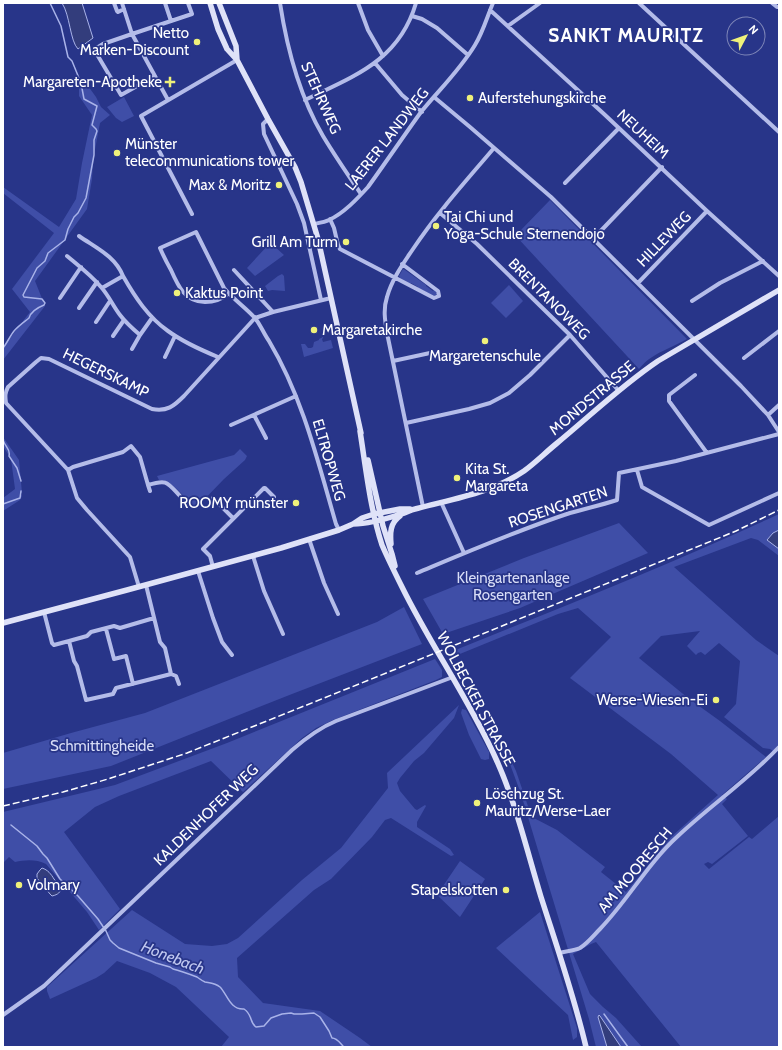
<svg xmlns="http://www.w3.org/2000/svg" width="782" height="1050" viewBox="0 0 782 1050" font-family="Cabin,sans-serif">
<rect width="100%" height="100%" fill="#283589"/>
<path fill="#3f4ea7" d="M 83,79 L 96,97 L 101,107 L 110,115 L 100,123 L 93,160 L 92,179 L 87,209 L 35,281 L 45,306 L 3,360 L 3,347 L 30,312 L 12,289 L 54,233 L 3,193 L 3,187 L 59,227 L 76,199 L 82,163 L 92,115 L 79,96 L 79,83 Z
M 124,97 L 134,116 L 122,122 L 116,118 L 107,107 Z
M 550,200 L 687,339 C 681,342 674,346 667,349 C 656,354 647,359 639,369 L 514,234 L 520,231 Z
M 269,244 L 274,246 L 284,255 L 255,276 L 247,268 Z
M 403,269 L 405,270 L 426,285 L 426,286 L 433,291 L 434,290 L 437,293 L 436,295 L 434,296 L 418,288 L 418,287 L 411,283 L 410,284 L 400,278 L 399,276 Z
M 282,274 L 284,276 L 285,291 L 272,290 L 268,291 L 265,286 L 278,276 Z
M 509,285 L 523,301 L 506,318 L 491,303 Z
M 323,337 L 323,338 L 322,339 L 323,342 L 331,340 L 333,348 L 304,357 L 301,344 L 305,344 L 308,348 L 311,348 L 313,347 L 314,342 L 319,340 L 319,339 Z
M 3,437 L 19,460 L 22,493 L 20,493 L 22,496 L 20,500 L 3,511 L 3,498 L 15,489 L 11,459 L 3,446 Z
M 240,449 L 247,456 L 245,460 L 224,479 L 195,509 C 186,499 172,480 159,480 L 157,476 L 234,455 Z
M 779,514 L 779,530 L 773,533 L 767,540 L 779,549 L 779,556 L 758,540 L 751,538 L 674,567 L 756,640 L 779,656 L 779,744 L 773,751 L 770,749 L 763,748 L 724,717 L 736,704 L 740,661 L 719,643 L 705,655 L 701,652 L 698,653 L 696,655 L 687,646 L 700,631 L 661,636 L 639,658 L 688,698 L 720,721 L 766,757 L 722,795 L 727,799 L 722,804 L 748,836 L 712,864 L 708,862 L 704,864 L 709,869 L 749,837 L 752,839 L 779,816 L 779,1047 L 681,1047 L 596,942 L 591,944 L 573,954 L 590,994 L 603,1007 L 616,1018 L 642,1047 L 621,1047 L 599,1016 L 598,1017 L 607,1047 L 596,1047 L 589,1019 L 528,817 L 521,794 L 507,756 L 509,756 L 516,771 L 530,812 L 530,816 L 557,830 L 605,867 L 601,872 L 626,892 L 671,837 L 718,795 L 671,754 L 570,678 L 611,637 L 578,608 L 558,614 L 455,656 L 453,651 C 562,607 672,564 779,514 Z
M 619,523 L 648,553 L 520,608 L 443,634 L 423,599 L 524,558 Z
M 404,607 L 422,644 L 292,694 L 111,766 L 3,789 L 3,753 L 71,733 L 145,713 L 377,622 Z
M 435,659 L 442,670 L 442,677 L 436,680 L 333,720 L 316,728 L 302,738 L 243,792 L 211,761 L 119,796 L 95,807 L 64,832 L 105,888 L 120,909 L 99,930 L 87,912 L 46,864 C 36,859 25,860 15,862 L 9,857 L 3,863 L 3,812 L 115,785 L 227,743 Z
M 459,705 L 454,718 L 424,753 L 414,761 L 400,778 L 397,783 L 400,791 L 415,809 L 417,810 L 425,805 L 426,806 L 417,822 L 417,827 L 450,849 L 454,855 L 451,856 L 391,818 L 385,820 L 372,837 L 331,879 L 314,890 L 237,958 L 238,977 L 263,1003 L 320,1011 L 360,1038 L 372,1047 L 221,1047 L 229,1037 L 176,987 L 150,973 L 117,961 L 104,973 L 96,978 L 50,999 L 47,991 L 47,987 L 132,910 L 185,944 L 212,946 L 227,944 L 238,938 L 302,880 L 341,848 L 388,788 L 387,773 Z
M 462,709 L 466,710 L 489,752 L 489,759 L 485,760 L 481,759 L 469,735 L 461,713 Z
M 460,861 L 485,879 L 460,917 L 437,895 Z
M 540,912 L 577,1028 L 577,1037 L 573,1040 L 568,1015 L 496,948 Z"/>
<path fill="#333d7c" stroke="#a9b3e9" d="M 62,3 L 82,3 L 93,38 L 78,49 C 70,41 70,15 62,3 Z
M 779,530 L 779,549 L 767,540 L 773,533 Z
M 42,868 C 48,870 51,874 54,879 C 60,886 65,893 52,896 L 50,894 L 37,878 L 37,874 L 40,870 Z
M 599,1015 L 600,1016 L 621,1047 L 607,1047 L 598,1017 Z"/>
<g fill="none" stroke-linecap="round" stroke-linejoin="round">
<path stroke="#a9b3e9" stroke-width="1.5" d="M 3,348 C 7,343 10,336 14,331 C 18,326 24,322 29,318 C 31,311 39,307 44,305 L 45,303 L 42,299 L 24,297 L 23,295 L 37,268 L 45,261 L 48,253 L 65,240 L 68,229 L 74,217 L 78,213 L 86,198 L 94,155 L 94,140 L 97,131 L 96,129 L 92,125 L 97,106 L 84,99 L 81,83 L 72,61 L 68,57 L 61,26 L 50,3
M 3,440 C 5,447 11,449 9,456 L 17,468 L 21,481
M 3,504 L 20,498 L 21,491
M 11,825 L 37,846 L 43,854 L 47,858 L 60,879 L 78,896 L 98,919 L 106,931 L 110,940 L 113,943 L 119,948 L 156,963 L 170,967 L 173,969 C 181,971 189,974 197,977 C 200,979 202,981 205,982 C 210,983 215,983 220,987 C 227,994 230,1010 244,1009 C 253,1015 249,1022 256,1027 L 264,1026 L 271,1018 L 282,1014 L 291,1013 L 294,1014 L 302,1014 L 314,1013 L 320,1017 L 329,1031 L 332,1038 C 337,1038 340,1043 344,1047
M 604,1014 L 628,1047"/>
<path stroke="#b4bce9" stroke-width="4" d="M 114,3 L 117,11 L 118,12 L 124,9
M 122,3 L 132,34 L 103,44 L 95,49 L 95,51 L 121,95 L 155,76
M 165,3 L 171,21 L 132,34 L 168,100
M 280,3 C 287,49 299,95 323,136 C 335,156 348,175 361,194
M 358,3 L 368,30 L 383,56
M 639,3 L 779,132
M 772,3 L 777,7 L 779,7
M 490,10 L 604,114 L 707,211 L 779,276
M 412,16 L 422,19 L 437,28 L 468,55
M 171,21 L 192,14 L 188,3
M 508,26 L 540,3
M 375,63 L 402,95 L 422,112
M 434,97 L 470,127 L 551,197 L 741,386 L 768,415 L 779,432
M 305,100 C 354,76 399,61 416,3
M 268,119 L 263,124 L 264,134 L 297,204 L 304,223 L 321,300
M 565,183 L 619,128
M 440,213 L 477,244 L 570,335 L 618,390
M 192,214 L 141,116 L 237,60
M 330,219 L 334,228 L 338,245 L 340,249 L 434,298 L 439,296 L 438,291 L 402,264
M 314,224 C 319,223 325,222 329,220 C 344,213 357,199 368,187 C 386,162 403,137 421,112 C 439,90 460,70 475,45 C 483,32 487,17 493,3
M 79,236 C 96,248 115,256 123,276
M 593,239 L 662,167
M 67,256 C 79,266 91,275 101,287 C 109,296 113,306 120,315 C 126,323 133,329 140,335 L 152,318
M 234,270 L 273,312
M 638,283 L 707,211
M 102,288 L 123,276 C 135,297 148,317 168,331 C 183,342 201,350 218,357
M 228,294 C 221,300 215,302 205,302 C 185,302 178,286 171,270 C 167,263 163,255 160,248 L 196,232 L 224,288 C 233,299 245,307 255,318 C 260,324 264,334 269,341 C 303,398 318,462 336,524 L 339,530
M 60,298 L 81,267
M 692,301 L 720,283 L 763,261
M 79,308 L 97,282
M 96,322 L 110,301
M 113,336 L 124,320
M 132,349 L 140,335
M 165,357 L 175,336
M 744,358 L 779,331
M 393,361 L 430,353
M 695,375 L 669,395 L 669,401 L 707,453
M 254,415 L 266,438
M 768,415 L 779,405
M 406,423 L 469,409 L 490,403 L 509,393 L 530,375 L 570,335
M 231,425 L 296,396
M 68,470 L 73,467 L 123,452 L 131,446 L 140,457 L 148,485 C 167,479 167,482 180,496
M 637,470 L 642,487 L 709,525 L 779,493
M 148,485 L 150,491
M 213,498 L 233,518
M 441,502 L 464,553
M 423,507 L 387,333 C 385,321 383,309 387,297 C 392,279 403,264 413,249 C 437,213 466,181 494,148
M 309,539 L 324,583 L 338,614
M 253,556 L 264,591 L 283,634
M 213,567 L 210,556 L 203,549 L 264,488 L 265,488 L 274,497
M 198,571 L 213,618 L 222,642 L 232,655
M 417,573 C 467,552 518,530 570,513 C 585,509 601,505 617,500 L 619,473 L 676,461 L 779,434
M 139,587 L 130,557 L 87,510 L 77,498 L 68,470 L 6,403 C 5,396 5,393 8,387 L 36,362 L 41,358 L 49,359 L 152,409 C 167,412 174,406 184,396 L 255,318 L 273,312 L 331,298
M 44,612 L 52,643 L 54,645 L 69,641 L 74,661 L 77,666 L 86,700 L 113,694 L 116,688 L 171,674 L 165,648 L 160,642 L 146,585
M 106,629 L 114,659 L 126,656 L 133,684
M 69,641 L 87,636 L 91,632 L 114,626 L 120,628 L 154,618
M 171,674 L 176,676 L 179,684
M 559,953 C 566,951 574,951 580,948 C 588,943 594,935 600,929 C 628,900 648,863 678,836 C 711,805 748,780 779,747
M 3,1015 L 44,986 L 292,750 C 306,738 319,728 336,721 L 453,677"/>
<path stroke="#dfe2f8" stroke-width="5.5" d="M 210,3 L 218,29 L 227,49 L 237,60 L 268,119 L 295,167 L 301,182 L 318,239 L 361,433
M 219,3 L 236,46 L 237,60
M 360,431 C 366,469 370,508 382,545 C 388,559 395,573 402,587 C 431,646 469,699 496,759 C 516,803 527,851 541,897 C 557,947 574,996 586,1047
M 368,460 L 383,526 L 392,554 L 395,566
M 353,524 C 369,524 386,519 401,514 C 406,513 410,510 415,509 C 452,499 492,493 524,471 C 535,463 545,453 556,444 C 590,416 621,386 658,361 L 779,290
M 391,544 C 390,533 390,523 400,516
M 3,623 L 127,590 L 281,548 L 339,530 L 353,524 L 362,518 L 374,514 L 400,509 L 410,509"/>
<path stroke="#fff" stroke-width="1.5" stroke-dasharray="7 3" stroke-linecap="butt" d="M 3,806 L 63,792 L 108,779 L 187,753 L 359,684 L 736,531 L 779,510"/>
</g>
<g fill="#eff17a" stroke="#283589" stroke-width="1.5">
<circle cx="197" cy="42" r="4"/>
<path d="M168 76h4v4h4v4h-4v4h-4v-4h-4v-4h4z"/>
<circle cx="470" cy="98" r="4"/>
<circle cx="117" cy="153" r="4"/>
<circle cx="279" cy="185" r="4"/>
<circle cx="436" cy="226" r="4"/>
<circle cx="346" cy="242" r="4"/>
<circle cx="177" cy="293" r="4"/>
<circle cx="314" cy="330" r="4"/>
<circle cx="485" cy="341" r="4"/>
<circle cx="457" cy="478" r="4"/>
<circle cx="296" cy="503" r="4"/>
<circle cx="716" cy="700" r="4"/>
<circle cx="477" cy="803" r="4"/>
<circle cx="19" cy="885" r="4"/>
<circle cx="506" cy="890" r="4"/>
</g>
<g text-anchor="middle" stroke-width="3.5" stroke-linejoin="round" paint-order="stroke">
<g font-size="15" fill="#fff" stroke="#283589" text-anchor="start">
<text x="189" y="38" text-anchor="end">Netto<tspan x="189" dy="17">Marken-Discount</tspan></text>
<text x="162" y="87" text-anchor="end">Margareten-Apotheke</text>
<text x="478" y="103">Auferstehungskirche</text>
<text x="125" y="149">Münster<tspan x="125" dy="17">telecommunications tower</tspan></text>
<text x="271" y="190" text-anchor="end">Max &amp; Moritz</text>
<text x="444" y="222">Tai Chi und<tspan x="444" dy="17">Yoga-Schule Sternendojo</tspan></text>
<text x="338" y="247" text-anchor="end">Grill Am Turm</text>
<text x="185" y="298">Kaktus Point</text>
<text x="322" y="335">Margaretakirche</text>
<text x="485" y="361" text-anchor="middle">Margaretenschule</text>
<text x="465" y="474">Kita St.<tspan x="465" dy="17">Margareta</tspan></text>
<text x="288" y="508" text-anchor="end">ROOMY münster</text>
<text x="708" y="705" text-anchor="end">Werse-Wiesen-Ei</text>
<text x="485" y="799">Löschzug St.<tspan x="485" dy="17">Mauritz/Werse-Laer</tspan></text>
<text x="27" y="890">Volmary</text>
<text x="498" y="895" text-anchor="end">Stapelskotten</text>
</g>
<g font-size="15" fill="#fff" stroke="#283589">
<text transform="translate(321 98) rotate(66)" y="5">STEHRWEG</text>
<text transform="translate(643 134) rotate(43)" y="5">NEUHEIM</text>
<text transform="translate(387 139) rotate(-52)" y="5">LAERER LANDWEG</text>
<text transform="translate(664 239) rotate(-46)" y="5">HILLEWEG</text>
<text transform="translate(549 299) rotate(45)" y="5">BRENTANOWEG</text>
<text transform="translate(106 373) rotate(26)" y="5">HEGERSKAMP</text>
<text transform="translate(592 398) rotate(-40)" y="5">MONDSTRASSE</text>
<text transform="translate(329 460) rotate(74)" y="5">ELTROPWEG</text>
<text transform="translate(558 507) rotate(-18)" y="5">ROSENGARTEN</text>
<text transform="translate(476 699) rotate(62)" y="5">WOLBECKER STRASSE</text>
<text transform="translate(206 815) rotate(-44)" y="5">KALDENHOFER WEG</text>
<text transform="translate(635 870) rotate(-50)" y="5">AM MOORESCH</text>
</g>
<g font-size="15" fill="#d8ddf7" stroke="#283589">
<text x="513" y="583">Kleingartenanlage<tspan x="513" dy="17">Rosengarten</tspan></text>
<text x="102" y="751">Schmittingheide</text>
</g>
<g font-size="16" font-style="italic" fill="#c0c8f0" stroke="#283589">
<text transform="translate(173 957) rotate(21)" y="6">Honebach</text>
</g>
<g font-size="19" font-weight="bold" letter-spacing="1" fill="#fff" stroke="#283589">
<text x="626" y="42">SANKT MAURITZ</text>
</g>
</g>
<rect width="782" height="1050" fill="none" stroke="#ffffff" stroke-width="8"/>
<g transform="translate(746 36) rotate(49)"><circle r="19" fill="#283589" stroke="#7e86b8"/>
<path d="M0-3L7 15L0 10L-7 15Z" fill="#eff17a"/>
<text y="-6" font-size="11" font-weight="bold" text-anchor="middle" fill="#ffffff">N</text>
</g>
</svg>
